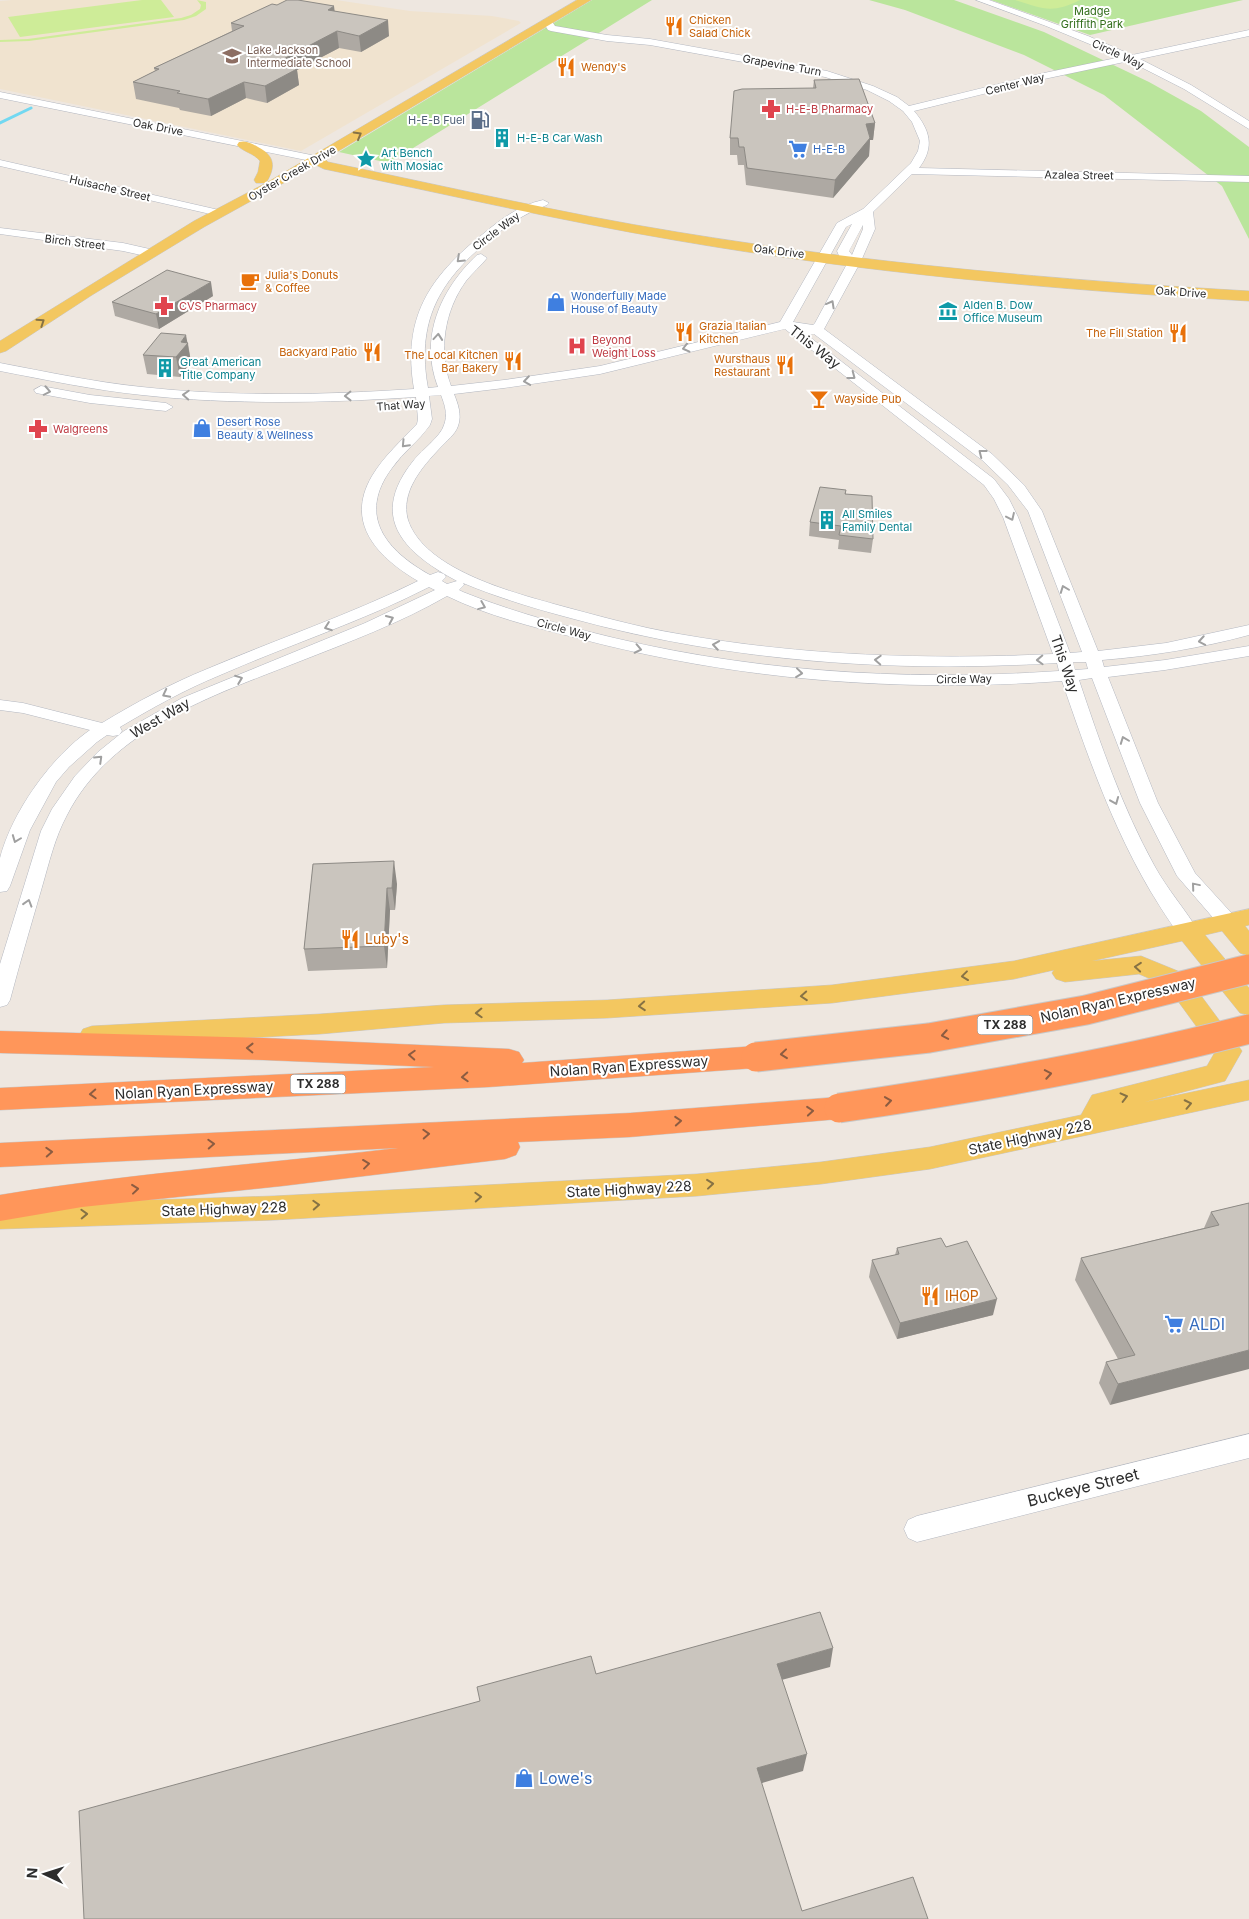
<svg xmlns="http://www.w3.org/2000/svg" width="1249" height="1919" viewBox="0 0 1249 1919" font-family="Inter,sans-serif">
<rect width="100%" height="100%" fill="#eee7e0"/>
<path fill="#f0e3cf" d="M 12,0 L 336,0 L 410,11 L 492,16 L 519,21 L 521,23 L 301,151 L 0,89 L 0,1 Z"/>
<path fill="#bae59c" d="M 592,0 L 652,0 L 389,163 L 339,152 Z
M 869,0 L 954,0 L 1044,32 L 1149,82 L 1201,111 L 1249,147 L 1249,239 L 1222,186 L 1104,95 L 1024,55 L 905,10 Z
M 991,0 L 1243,0 L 1090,35 Z"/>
<path fill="#ceec98" d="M 142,0 L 161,0 L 174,17 L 20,37 L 8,17 Z
M 197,0 L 206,2 L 206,9 L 196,16 L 184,20 L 29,41 L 0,42 L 0,40 L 28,39 L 181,18 L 191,15 L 200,9 L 201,5 Z
M 1015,0 L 1080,0 C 1052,14 1043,9 1015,0 Z"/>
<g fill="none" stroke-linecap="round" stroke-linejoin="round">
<path stroke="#72d8f1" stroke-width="3" d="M 0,123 L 31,108"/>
<g stroke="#b3b7c0" stroke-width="1">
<path id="minor" d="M 976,0 L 989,0 L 1017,10 L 1088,36 L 1132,55 L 1249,30 L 1249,36 L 1140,59 L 1191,85 L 1249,121 L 1249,129 L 1184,89 L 1129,61 L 1044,79 L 914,111 C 930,130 935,147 919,168 L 1249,176 L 1249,182 L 912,174 L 873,212 L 875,229 L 861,261 L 824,329 L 992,454 L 1024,485 L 1042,511 L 1098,651 L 1166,643 L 1249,625 L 1249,635 C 1201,648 1152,656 1102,660 L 1104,667 L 1165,660 L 1249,646 L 1249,656 L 1165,670 L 1108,677 L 1158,803 L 1195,873 L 1235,917 L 1238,922 L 1235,927 L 1228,929 L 1221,927 L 1177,876 L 1140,803 L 1092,678 L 1079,680 C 1100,743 1122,807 1154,865 C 1167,889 1185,909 1199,932 L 1196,937 C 1191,938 1186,940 1182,936 C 1173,929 1158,903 1151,892 C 1112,826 1087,754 1062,681 C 899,693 736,680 577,638 C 533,627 488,616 447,596 C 400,623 349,642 298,662 C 214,695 111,729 67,815 C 55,837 49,863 42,887 C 31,925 20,962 10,1000 L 7,1005 L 0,1007 L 0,964 L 41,831 L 52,809 L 75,776 L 98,752 L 124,731 L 182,698 L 365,623 L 435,590 L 429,587 C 361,622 288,645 218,676 C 184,690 152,708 120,727 L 122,731 L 119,735 L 113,736 L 107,735 L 97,742 L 69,767 L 56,782 L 30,830 L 10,886 L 7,891 L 0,892 C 0,882 0,868 0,858 C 12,812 51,757 90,730 L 23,713 L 0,710 L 0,700 L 23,703 L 102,723 C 135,703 170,684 207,669 C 277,639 349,615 418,581 C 379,558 344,524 372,476 C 384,456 401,441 417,424 L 418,419 L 416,397 C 325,403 233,405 142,395 C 94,390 47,380 0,371 L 0,363 C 47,372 94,382 142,387 C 232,397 324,395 414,389 C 402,318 429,277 483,234 C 501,219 520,205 543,200 L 549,203 L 547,205 C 525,213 506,226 488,241 C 438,282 416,323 428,388 L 438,387 C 419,338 440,290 477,255 L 481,254 L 487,258 C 481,266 472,273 466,281 C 444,311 438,352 451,386 L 504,380 L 600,366 L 780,322 L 837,223 L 863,209 L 911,163 L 918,151 L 920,141 L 912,122 L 903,111 L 889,101 L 867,90 L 825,77 L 650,45 L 607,41 L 551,31 L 548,30 L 543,22 L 548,19 L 551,20 L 555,26 L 607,35 L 650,39 L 827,71 L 873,86 L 897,97 L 909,106 L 1044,73 L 1121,57 L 1046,26 ZM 852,224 L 837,251 L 840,258 L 848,262 L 815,323 L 813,325 L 793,322 L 846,227 ZM 863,225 L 863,229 L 852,255 L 849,251 ZM 785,329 L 984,485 L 994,499 L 1003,517 L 1053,654 C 928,660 803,656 679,634 C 637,627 595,615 554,604 C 511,592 424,569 408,520 C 400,492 422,467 440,448 C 446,441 455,435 458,426 C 462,415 458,404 454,394 L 504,388 L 600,374 ZM 814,334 L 982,460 L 1008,485 L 1028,511 L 1082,652 L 1070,653 L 1018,517 L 1009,499 L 994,479 L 807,335 ZM 441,395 C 445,405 448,415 444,425 C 441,436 422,450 414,460 C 368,517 403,552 457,581 L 447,584 L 442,581 L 446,577 L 444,574 L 438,572 L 430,575 C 387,551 356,516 392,468 C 403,452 419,441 430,425 L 432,419 L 429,396 ZM 463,583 C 499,598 536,609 574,619 C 732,662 894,673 1057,663 L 1059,671 C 901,682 740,671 586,631 C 544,620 503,608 463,592 L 459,590 L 464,585 ZM 1073,662 L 1086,662 L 1088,669 L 1075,670 Z
M 0,92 L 316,156 L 321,159 L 316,162 L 0,98 Z
M 0,160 L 219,210 L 225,213 L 219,216 L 0,166 Z
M 0,228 L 123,243 L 154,250 L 156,253 L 150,257 L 123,251 L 0,234 Z
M 41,386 L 90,395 L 166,403 L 173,407 L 166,411 L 90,403 L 36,393 L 34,390 Z
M 1249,1434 L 1249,1458 L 917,1542 L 908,1538 L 904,1529 L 908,1520 L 917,1516 Z"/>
</g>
<g stroke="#c8c8c8" stroke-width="1">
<path id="major" d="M 577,0 L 591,0 L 325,159 L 328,162 C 444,186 560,213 677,232 C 866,263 1057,280 1249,291 L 1249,301 C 1057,290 864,273 674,240 C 557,220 441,193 324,169 L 316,165 L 204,227 L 92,295 L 6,351 L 0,353 L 0,341 L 194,221 L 266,183 L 256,183 L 254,180 L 258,172 L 260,161 C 254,153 243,152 237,145 L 239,142 C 247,140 252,144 258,147 C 275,156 276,167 266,183 Z
M 1249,909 L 1249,925 L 1245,926 L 1249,931 L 1249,956 L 1240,953 L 1222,931 L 1205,935 L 1249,988 L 1249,1015 L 1240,1013 L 1182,941 L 1092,961 L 1141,956 L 1185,974 L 1242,1051 L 1225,1081 L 1145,1102 L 1249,1080 L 1249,1100 L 930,1169 L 821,1184 L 697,1196 L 274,1220 L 0,1229 L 0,1205 L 274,1196 L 697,1174 L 821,1162 L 930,1147 L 1081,1115 L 1092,1095 L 1207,1066 L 1215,1052 L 1167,986 L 1139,974 L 1065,982 L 1056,979 L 1052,973 L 1054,970 L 1014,979 L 832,1003 L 607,1018 L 444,1023 L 320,1034 L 92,1046 L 83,1043 L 79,1036 L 83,1029 L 92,1026 L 320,1014 L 444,1005 L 607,1000 L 832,985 L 1014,961 Z"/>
</g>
<g stroke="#c8c8c8" stroke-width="1">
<path id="highway" d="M 0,1031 L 264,1038 L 509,1049 L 519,1052 L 524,1060 L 522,1063 L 756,1046 L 766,1049 L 771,1057 L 766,1065 L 756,1068 L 489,1087 L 0,1110 L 0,1088 L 434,1067 L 264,1060 L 0,1053 Z
M 839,1097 L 850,1100 L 854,1108 L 850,1116 L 839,1119 L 630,1137 L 518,1142 L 520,1147 L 516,1155 L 505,1159 L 282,1186 L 82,1207 L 0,1221 L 0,1195 C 132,1173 265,1164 398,1148 L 0,1167 L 0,1143 L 630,1113 Z"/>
</g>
<use href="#minor" fill="#fff" fill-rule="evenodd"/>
<use href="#major" fill="#f3c760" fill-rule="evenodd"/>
<use href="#highway" fill="#ff965a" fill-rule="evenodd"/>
<g stroke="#c8c8c8" stroke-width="31" stroke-linecap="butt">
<path id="highway-bridge" d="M 756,1057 L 929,1038 L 1086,1010 L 1249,969
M 839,1108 C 977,1088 1114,1064 1249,1029"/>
</g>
<use href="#highway-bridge" stroke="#ff965a" stroke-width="29"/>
</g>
<path fill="#aea9a3" d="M 335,11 L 389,36 L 361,52 L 339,48 L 297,70 L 299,85 L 267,103 L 246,98 L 211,116 L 180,110 L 179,108 L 136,99 L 133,82 L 155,71 L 154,68 L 232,31 L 231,23 Z
M 814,80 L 875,123 L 873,140 L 870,140 L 869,156 L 833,198 L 746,185 L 744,165 L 738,165 L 737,155 L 730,155 L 730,138 L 813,88 Z
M 213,296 L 159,329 L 115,316 L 112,302 Z
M 188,343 L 191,362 L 180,377 L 147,374 L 143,355 Z
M 846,490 L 846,494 L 873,539 L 871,553 L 838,549 L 839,540 L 809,536 L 810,522 Z
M 313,864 L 397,884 L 395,910 L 390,910 L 387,968 L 308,971 L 304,949 Z
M 1249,1203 L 1110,1405 L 1099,1383 L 1106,1362 L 1118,1359 L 1075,1280 L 1081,1258 L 1204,1228 L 1211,1212 Z
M 946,1247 L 993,1315 L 897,1339 L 869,1277 L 872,1260 L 895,1255 L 897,1248 Z"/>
<path fill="#8d8a85" d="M 334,6 L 336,22 L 328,10 Z
M 388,20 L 389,36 L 361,52 L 359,36 Z
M 337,31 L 339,48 L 297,70 L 299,85 L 267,103 L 265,86 L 274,64 Z
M 244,82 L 246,98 L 211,116 L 208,99 Z
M 875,123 L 873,140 L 870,140 L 869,156 L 833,198 L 835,180 L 866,124 Z
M 211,282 L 213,296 L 159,329 L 156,314 Z
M 186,335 L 191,362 L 180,377 L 176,357 L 181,342 Z
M 394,861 L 397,884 L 395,910 L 392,888 Z
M 387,888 L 390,910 L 387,968 L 384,946 Z
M 997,1299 L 993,1315 L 897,1339 L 900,1323 Z
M 1249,1350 L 1249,1369 L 1110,1405 L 1118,1384 Z
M 833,1648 L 830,1667 L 774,1682 L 777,1664 Z
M 807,1754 L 803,1771 L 755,1785 L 757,1768 Z"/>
<path fill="#cac5be" stroke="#8d8a85" d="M 287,0 L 298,0 L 334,6 L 328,10 L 388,20 L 359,36 L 337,31 L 274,64 L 297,69 L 265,86 L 244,82 L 208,99 L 177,93 L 180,91 L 133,82 L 159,69 L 154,68 L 244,26 L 231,23 L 272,4 L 277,5 Z
M 859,79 L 875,123 L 866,124 L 870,138 L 835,180 L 747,168 L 744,147 L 739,147 L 738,138 L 730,138 L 734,91 L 742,89 L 816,88 L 814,80 Z
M 167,270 L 211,282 L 156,314 L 112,302 Z
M 161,333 L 186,335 L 181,342 L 188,343 L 176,357 L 143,355 Z
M 820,487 L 846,490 L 845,494 L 872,496 L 873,539 L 839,535 L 841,526 L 810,522 Z
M 394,861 L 392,888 L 387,888 L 384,946 L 304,949 L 313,864 Z
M 1249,1203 L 1249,1350 L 1118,1384 L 1106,1362 L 1135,1355 L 1081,1258 L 1219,1225 L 1211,1212 Z
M 941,1238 L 946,1247 L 967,1241 L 997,1299 L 900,1323 L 872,1260 L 899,1254 L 897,1248 Z
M 820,1612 L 833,1648 L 777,1664 L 807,1754 L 757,1768 L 802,1911 L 913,1877 L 928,1919 L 84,1919 L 79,1811 L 480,1701 L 477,1687 L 591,1656 L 596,1674 Z"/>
<defs><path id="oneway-chevron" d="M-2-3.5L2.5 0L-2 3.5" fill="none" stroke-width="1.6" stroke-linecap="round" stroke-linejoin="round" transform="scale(1.25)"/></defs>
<g stroke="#867244">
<use href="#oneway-chevron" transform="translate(358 135) rotate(-30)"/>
<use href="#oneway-chevron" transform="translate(41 322) rotate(-34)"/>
<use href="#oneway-chevron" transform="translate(1138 967) rotate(-175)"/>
<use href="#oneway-chevron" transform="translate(965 976) rotate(173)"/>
<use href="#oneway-chevron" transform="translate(804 996) rotate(176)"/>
<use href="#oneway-chevron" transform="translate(642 1006) rotate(176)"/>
<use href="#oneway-chevron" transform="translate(479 1013) rotate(178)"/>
<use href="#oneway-chevron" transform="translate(1124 1097) rotate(-14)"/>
<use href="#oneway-chevron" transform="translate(1188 1104) rotate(-12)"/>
<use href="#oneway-chevron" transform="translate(710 1184) rotate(-6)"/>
<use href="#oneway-chevron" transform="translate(478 1197) rotate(-3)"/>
<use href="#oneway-chevron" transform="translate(316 1205) rotate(-3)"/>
<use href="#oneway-chevron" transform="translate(84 1214) rotate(-2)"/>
</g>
<g stroke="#a0a0a0">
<use href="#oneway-chevron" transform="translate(460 259) rotate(137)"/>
<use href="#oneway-chevron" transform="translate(831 304) rotate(-61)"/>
<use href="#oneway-chevron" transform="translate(438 337) rotate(-85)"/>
<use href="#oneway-chevron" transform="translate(686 348) rotate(166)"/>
<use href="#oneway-chevron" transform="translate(852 376) rotate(37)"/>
<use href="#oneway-chevron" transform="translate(527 381) rotate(172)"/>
<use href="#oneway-chevron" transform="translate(47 391) rotate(11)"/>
<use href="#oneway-chevron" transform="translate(186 395) rotate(-177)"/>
<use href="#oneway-chevron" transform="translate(348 396) rotate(179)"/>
<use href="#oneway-chevron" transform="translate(405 444) rotate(133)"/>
<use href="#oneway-chevron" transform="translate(982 453) rotate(-142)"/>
<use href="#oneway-chevron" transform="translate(1011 517) rotate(65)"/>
<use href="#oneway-chevron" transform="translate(1064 589) rotate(-111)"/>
<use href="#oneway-chevron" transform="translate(482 606) rotate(22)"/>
<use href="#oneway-chevron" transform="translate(390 619) rotate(-24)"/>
<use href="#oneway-chevron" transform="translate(328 627) rotate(160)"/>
<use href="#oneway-chevron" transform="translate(1202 641) rotate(170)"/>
<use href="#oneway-chevron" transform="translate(716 645) rotate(-171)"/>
<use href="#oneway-chevron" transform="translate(638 649) rotate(12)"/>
<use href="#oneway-chevron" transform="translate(878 660) rotate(-177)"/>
<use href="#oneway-chevron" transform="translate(1040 660) rotate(178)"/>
<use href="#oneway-chevron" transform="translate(799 673) rotate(6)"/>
<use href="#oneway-chevron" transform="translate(239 679) rotate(-21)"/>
<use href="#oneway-chevron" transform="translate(166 694) rotate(153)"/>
<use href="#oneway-chevron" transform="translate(1124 740) rotate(-111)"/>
<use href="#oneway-chevron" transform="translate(99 759) rotate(-44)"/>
<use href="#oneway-chevron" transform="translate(1115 801) rotate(68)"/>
<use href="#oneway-chevron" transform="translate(16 839) rotate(111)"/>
<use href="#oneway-chevron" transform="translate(1195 886) rotate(-130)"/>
<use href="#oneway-chevron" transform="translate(28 903) rotate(-73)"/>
</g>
<g stroke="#8c5c41">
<use href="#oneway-chevron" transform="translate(945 1035) rotate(170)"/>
<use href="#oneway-chevron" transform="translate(250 1048) rotate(-179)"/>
<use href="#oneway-chevron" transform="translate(784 1054) rotate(174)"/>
<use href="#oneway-chevron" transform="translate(412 1055) rotate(-177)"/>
<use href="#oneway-chevron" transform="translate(1048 1074) rotate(-10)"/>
<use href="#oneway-chevron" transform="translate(465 1077) rotate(177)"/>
<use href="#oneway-chevron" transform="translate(93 1094) rotate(177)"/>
<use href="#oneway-chevron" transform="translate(888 1101) rotate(-8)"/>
<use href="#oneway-chevron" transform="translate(810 1111) rotate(-5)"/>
<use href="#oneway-chevron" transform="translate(678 1121) rotate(-4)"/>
<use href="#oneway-chevron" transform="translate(426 1134) rotate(-3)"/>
<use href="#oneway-chevron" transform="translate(211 1144) rotate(-3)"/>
<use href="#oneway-chevron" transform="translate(49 1152) rotate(-3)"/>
<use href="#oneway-chevron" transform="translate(366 1164) rotate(-7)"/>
<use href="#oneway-chevron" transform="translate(135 1189) rotate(-6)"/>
</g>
<defs>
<g id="restaurant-bare" transform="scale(1.5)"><path d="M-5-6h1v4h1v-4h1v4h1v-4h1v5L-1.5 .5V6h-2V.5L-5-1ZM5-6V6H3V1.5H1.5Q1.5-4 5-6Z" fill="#e8710a" stroke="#fff" stroke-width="2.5" paint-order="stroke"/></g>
<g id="school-bare" transform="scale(1.5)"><path d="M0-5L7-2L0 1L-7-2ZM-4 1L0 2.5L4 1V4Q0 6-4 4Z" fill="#8d6e63" stroke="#fff" stroke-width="2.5" paint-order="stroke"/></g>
<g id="pharmacy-bare" transform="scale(1.5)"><path d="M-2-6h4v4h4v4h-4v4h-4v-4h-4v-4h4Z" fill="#e0444e" stroke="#fff" stroke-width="2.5" paint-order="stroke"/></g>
<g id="fuel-bare" transform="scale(1.5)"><path d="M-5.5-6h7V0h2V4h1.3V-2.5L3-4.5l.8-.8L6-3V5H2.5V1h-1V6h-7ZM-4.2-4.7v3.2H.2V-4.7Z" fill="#5c6f8a" stroke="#fff" stroke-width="2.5" paint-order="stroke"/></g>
<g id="building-bare" transform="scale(1.5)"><path d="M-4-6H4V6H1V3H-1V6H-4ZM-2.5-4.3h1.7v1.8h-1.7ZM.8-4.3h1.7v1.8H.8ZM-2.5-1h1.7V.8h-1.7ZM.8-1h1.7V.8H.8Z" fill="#0f9aa8" stroke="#fff" stroke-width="2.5" paint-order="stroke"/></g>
<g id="supermarket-bare" transform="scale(1.5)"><path d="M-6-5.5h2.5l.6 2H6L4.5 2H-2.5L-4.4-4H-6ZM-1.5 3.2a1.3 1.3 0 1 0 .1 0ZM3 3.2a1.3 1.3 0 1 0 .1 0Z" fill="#3f7fe0" stroke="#fff" stroke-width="2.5" paint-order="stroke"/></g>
<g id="sight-bare" transform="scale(1.5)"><path d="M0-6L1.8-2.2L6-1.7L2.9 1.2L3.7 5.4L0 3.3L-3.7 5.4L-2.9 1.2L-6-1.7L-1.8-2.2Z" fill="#0f9aa8" stroke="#fff" stroke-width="2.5" paint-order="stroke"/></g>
<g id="cafe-bare" transform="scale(1.5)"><path d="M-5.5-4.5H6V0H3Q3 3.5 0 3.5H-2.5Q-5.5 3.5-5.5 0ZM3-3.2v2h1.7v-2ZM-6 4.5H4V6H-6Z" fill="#e8710a" stroke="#fff" stroke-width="2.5" paint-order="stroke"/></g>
<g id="shop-bare" transform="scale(1.5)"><path d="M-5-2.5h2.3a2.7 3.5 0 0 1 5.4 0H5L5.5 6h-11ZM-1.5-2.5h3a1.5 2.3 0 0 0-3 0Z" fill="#3f7fe0" stroke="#fff" stroke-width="2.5" paint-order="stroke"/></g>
<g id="museum-bare" transform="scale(1.5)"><path d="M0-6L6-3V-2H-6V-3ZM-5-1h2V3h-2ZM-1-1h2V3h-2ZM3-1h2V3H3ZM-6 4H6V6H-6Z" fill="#0f9aa8" stroke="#fff" stroke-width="2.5" paint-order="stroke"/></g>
<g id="hospital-bare" transform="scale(1.5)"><path d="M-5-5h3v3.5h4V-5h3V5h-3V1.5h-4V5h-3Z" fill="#e0444e" stroke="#fff" stroke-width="2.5" paint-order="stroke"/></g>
<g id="bar-bare" transform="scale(1.5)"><path d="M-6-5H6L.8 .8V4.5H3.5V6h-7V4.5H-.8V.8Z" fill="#e8710a" stroke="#fff" stroke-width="2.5" paint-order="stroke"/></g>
</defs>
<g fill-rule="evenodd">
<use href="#restaurant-bare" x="674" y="26"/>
<use href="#school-bare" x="232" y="56"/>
<use href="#restaurant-bare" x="566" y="67"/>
<use href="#pharmacy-bare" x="771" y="109"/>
<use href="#fuel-bare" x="480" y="120"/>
<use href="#building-bare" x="502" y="138"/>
<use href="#supermarket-bare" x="798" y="149"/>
<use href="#sight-bare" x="366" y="159"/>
<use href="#cafe-bare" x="250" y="281"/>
<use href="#shop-bare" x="556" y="302"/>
<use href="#pharmacy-bare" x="164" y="306"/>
<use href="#museum-bare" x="948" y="311"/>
<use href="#restaurant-bare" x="684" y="332"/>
<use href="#restaurant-bare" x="1178" y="333"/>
<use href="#hospital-bare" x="577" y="346"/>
<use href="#restaurant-bare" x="372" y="352"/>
<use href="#restaurant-bare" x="513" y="361"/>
<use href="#restaurant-bare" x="785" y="365"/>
<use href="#building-bare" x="165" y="368"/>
<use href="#bar-bare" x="819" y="399"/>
<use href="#shop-bare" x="202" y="428"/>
<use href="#pharmacy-bare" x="38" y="429"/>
<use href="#building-bare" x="827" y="520"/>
<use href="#restaurant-bare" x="350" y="939"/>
<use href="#restaurant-bare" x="930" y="1296"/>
<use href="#supermarket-bare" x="1174" y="1324"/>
<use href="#shop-bare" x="524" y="1778"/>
</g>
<g text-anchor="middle" stroke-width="4" stroke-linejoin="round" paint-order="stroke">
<g font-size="11" fill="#316d1a" stroke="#fff">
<text x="1092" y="15">Madge<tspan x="1092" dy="13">Griffith Park</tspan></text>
</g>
<g font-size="11" fill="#c56008" stroke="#fff" text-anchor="start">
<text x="689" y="24">Chicken<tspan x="689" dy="13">Salad Chick</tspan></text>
<text x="581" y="71">Wendy's</text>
<text x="265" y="279">Julia's Donuts<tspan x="265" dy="13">&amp; Coffee</tspan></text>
<text x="699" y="330">Grazia Italian<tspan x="699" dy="13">Kitchen</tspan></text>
<text x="1163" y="337" text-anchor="end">The Fill Station</text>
<text x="357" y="356" text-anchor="end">Backyard Patio</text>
<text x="498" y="359" text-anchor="end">The Local Kitchen<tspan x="498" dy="13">Bar Bakery</tspan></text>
<text x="770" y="363" text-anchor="end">Wursthaus<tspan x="770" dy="13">Restaurant</tspan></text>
<text x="834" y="403">Wayside Pub</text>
</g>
<g font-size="11" fill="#785e54" stroke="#fff" text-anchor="start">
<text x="247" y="54">Lake Jackson<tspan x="247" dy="13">Intermediate School</tspan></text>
</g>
<g font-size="11" fill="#2d2d2d" stroke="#fff">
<text transform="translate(1118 54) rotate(25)" y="4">Circle Way</text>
<text transform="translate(782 65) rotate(10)" y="4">Grapevine Turn</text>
<text transform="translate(1015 84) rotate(-14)" y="4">Center Way</text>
<text transform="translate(158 127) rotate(11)" y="4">Oak Drive</text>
<text transform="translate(292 173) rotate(-30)" y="4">Oyster Creek Drive</text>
<text transform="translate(1079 175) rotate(1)" y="4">Azalea Street</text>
<text transform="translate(110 188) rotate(13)" y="4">Huisache Street</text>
<text transform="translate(496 231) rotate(-37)" y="4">Circle Way</text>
<text transform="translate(75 242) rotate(7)" y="4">Birch Street</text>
<text transform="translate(779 251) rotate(7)" y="4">Oak Drive</text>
<text transform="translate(1181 292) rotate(4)" y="4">Oak Drive</text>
<text transform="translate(401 405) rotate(-4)" y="4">That Way</text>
<text transform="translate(564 629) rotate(15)" y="4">Circle Way</text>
<text transform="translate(964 679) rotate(-1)" y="4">Circle Way</text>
</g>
<g font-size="11" fill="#be3a42" stroke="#fff" text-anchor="start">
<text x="786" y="113">H-E-B Pharmacy</text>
<text x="179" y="310">CVS Pharmacy</text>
<text x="592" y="344">Beyond<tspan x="592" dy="13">Weight Loss</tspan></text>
<text x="53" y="433">Walgreens</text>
</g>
<g font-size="11" fill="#4e5e75" stroke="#fff" text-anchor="end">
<text x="465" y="124">H-E-B Fuel</text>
</g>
<g font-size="11" fill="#0d838f" stroke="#fff" text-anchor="start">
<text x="517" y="142">H-E-B Car Wash</text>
<text x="381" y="157">Art Bench<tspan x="381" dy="13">with Mosiac</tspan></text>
<text x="963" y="309">Alden B. Dow<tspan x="963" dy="13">Office Museum</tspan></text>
<text x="180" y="366">Great American<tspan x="180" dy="13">Title Company</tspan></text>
<text x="842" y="518">All Smiles<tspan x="842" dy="13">Family Dental</tspan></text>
</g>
<g font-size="11" fill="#366cbe" stroke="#fff" text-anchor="start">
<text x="813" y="153">H-E-B</text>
<text x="571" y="300">Wonderfully Made<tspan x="571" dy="13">House of Beauty</tspan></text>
<text x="217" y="426">Desert Rose<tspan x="217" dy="13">Beauty &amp; Wellness</tspan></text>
</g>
<g fill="#fff" stroke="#6c6c6c" stroke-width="1">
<rect x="977.5" y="1015.5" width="55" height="19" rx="4"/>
<rect x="290.5" y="1074.5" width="55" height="19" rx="4"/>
</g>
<g font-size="12" font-weight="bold" fill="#2d2d2d">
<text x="1005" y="1029">TX 288</text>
<text x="318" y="1088">TX 288</text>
</g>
<g font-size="14" fill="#2d2d2d" stroke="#fff">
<text transform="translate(815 347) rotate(38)" y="5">This Way</text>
<text transform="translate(1065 664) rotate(71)" y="5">This Way</text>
<text transform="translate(160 718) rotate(-30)" y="5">West Way</text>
<text transform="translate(1118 1000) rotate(-13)" y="5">Nolan Ryan Expressway</text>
<text transform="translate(629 1066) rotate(-4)" y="5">Nolan Ryan Expressway</text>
<text transform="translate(194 1090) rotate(-3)" y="5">Nolan Ryan Expressway</text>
<text transform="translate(1030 1137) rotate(-12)" y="5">State Highway 228</text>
<text transform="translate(629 1189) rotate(-3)" y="5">State Highway 228</text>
<text transform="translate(224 1209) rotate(-2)" y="5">State Highway 228</text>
</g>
<g font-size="14" fill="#c56008" stroke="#fff" text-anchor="start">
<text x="365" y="944">Luby's</text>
<text x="945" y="1301">IHOP</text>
</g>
<g font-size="16" fill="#366cbe" stroke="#fff" text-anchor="start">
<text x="1189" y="1330">ALDI</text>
<text x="539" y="1784">Lowe's</text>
</g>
<g font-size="16" fill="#2d2d2d" stroke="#fff">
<text transform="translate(1083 1487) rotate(-14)" y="6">Buckeye Street</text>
</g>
</g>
<g transform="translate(45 1874) rotate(274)" stroke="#ffffff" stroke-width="4" paint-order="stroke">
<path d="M0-4L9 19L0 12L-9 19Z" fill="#2d2d2d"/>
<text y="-8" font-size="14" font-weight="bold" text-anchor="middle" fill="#2d2d2d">N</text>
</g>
</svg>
